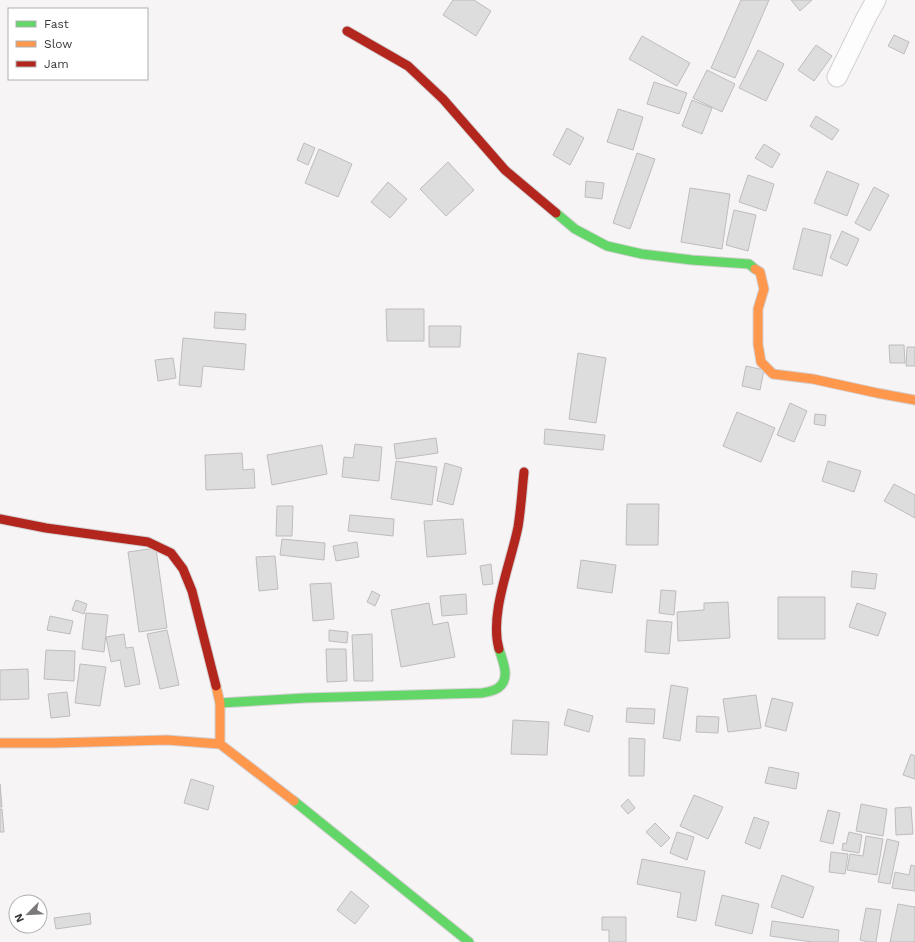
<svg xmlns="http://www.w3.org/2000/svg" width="915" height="942" viewBox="0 0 915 942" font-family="'Work Sans',sans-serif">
<rect width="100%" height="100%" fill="#f7f4f6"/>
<path fill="#dedddd" stroke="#bebcbe" d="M 453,0 L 474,0 L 491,11 L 476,36 L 443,15 Z
M 741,0 L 769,0 L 735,78 L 711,68 Z
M 791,0 L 812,0 L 800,11 Z
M 894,35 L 909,42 L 904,54 L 888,46 Z
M 642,36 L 690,63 L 677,86 L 629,59 Z
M 816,45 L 832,56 L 814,81 L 798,70 Z
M 758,50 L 784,64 L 766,101 L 739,88 Z
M 707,70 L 735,84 L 722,112 L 693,98 Z
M 654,82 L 687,93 L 679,114 L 647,104 Z
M 692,100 L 712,108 L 702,134 L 682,126 Z
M 618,109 L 643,117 L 633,150 L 607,142 Z
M 816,116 L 839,130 L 832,140 L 810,126 Z
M 567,128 L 584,138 L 570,165 L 553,155 Z
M 304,143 L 315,148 L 308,165 L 297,160 Z
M 764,144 L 780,154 L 772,168 L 755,158 Z
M 319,149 L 352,164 L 338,197 L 305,183 Z
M 637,153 L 655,159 L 630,229 L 613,223 Z
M 448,162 L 474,190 L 446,216 L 420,189 Z
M 827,171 L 859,184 L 847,216 L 814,203 Z
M 748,175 L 774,184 L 766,211 L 739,202 Z
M 586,181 L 604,183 L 602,199 L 585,197 Z
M 388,182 L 407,199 L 390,218 L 371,202 Z
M 874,187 L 889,195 L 870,231 L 855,223 Z
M 690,188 L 730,194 L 722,249 L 681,242 Z
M 734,210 L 756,215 L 748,251 L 726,245 Z
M 803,228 L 831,235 L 822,276 L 793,269 Z
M 842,231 L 859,239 L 847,266 L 830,258 Z
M 386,309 L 424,309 L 424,341 L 387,341 Z
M 215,312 L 246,314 L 245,330 L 214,328 Z
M 429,326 L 461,326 L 460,347 L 429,347 Z
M 183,338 L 246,344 L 244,370 L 203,366 L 201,387 L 179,385 Z
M 889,345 L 904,345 L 905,363 L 890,363 Z
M 907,347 L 915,347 L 915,366 L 906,366 Z
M 578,353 L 606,358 L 596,423 L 569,419 Z
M 173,358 L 176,378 L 158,381 L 155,360 Z
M 746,366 L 764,370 L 760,390 L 742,386 Z
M 790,403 L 807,411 L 794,442 L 777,435 Z
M 737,412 L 775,428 L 761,462 L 723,446 Z
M 815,414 L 826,415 L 825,426 L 814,424 Z
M 545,429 L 605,435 L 603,450 L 544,444 Z
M 436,438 L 438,453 L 396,459 L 394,444 Z
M 355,444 L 382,447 L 379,481 L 342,477 L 344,457 L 353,458 Z
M 322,445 L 327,474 L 272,485 L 267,455 Z
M 242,453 L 243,470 L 254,469 L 255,488 L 206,490 L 205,455 Z
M 396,461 L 437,467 L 432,505 L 391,499 Z
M 828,461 L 861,471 L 854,492 L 822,481 Z
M 445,463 L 462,468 L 453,505 L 437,501 Z
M 894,484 L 915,495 L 915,518 L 884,501 Z
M 627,504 L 659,504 L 658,545 L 626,545 Z
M 277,506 L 293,506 L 292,536 L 276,536 Z
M 350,515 L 394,519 L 393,536 L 348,531 Z
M 463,519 L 466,554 L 427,557 L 424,521 Z
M 282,539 L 325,543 L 324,560 L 280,555 Z
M 357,542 L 359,557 L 336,561 L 333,546 Z
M 156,548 L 167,628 L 139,632 L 128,552 Z
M 275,556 L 278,589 L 259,591 L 256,557 Z
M 581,560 L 616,565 L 612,593 L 577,588 Z
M 491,564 L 493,584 L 483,585 L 480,566 Z
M 852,571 L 877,574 L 875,589 L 851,587 Z
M 331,583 L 334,619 L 313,621 L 310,584 Z
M 661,590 L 676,591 L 674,615 L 659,613 Z
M 372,591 L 380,595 L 375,606 L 367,602 Z
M 466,594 L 467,614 L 442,616 L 440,596 Z
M 778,597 L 825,597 L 825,639 L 778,639 Z
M 76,600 L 87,604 L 84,614 L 72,610 Z
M 728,602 L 730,638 L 678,641 L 677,612 L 704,610 L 704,603 Z
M 429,603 L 433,625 L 448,622 L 455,657 L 401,667 L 391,610 Z
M 857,603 L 886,613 L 878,636 L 849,627 Z
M 86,613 L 108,615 L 104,652 L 82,649 Z
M 50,616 L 73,621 L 70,634 L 47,630 Z
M 647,620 L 672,622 L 669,654 L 645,652 Z
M 167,630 L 179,685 L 160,689 L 147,634 Z
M 329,630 L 348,632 L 347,643 L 329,641 Z
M 124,634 L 126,648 L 133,647 L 140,684 L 125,687 L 120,660 L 111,662 L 106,637 Z
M 372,634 L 373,681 L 354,681 L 352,635 Z
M 326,649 L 346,649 L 347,681 L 327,682 Z
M 46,650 L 75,651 L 74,681 L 44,679 Z
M 80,664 L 106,667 L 100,706 L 75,703 Z
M 28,669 L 29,699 L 0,700 L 0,670 Z
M 671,685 L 688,688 L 680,741 L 663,738 Z
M 67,692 L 70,716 L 51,718 L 48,694 Z
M 756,695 L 761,728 L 728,732 L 723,699 Z
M 772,698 L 793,703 L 786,731 L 765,726 Z
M 627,708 L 655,709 L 654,724 L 626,722 Z
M 568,709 L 593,716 L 589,732 L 564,725 Z
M 697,716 L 719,717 L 718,733 L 696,732 Z
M 513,720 L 549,722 L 547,755 L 511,754 Z
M 629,738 L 645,739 L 644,776 L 629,776 Z
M 911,754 L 915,756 L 915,779 L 903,775 Z
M 769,767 L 799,773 L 796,789 L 765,783 Z
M 191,779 L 214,786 L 208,810 L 184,803 Z
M 0,784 L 2,807 L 0,807 Z
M 694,795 L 723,807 L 708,839 L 680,826 Z
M 628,799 L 635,808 L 628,814 L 621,806 Z
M 861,804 L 887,809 L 883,836 L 856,831 Z
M 911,807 L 913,834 L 896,835 L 895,808 Z
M 0,809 L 2,809 L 4,832 L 0,832 Z
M 828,810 L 840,813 L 833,844 L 820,841 Z
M 754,817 L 769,822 L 760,849 L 745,843 Z
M 655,823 L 670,838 L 661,847 L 646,832 Z
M 677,832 L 694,837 L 687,860 L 670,853 Z
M 849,832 L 862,835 L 859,853 L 842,850 L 843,843 L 846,844 Z
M 866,836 L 883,839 L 877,875 L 847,870 L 850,854 L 863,856 Z
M 887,839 L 899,842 L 890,884 L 878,882 Z
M 831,852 L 848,854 L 845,874 L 829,872 Z
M 642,859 L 705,871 L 696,921 L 677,917 L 681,893 L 637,884 Z
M 911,865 L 915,866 L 915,891 L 892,888 L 895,872 L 909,875 Z
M 782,875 L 814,887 L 803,918 L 771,907 Z
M 351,891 L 369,906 L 355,924 L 337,910 Z
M 722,895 L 759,904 L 752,934 L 715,925 Z
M 898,904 L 915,907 L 915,942 L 890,942 Z
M 866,908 L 881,910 L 876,942 L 869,942 L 860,940 Z
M 90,913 L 91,924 L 56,929 L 54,918 Z
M 602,917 L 626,917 L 626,942 L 609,942 L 609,930 L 602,930 Z
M 772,921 L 839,930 L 838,942 L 812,942 L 770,936 Z"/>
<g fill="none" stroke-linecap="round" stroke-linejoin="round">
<g stroke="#d4d1d3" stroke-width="21">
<path id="street" d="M 837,77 L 866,18 L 876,0"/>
</g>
<g stroke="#d4d1d3" stroke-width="11">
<path id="fast" d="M 556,213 L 575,229 L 607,246 L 642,254 L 692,260 L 749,264 L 755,269
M 220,703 L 305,698 L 482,693 C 487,692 494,691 498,688 C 511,679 503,662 499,649
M 294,801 L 469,942"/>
</g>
<g stroke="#d4d1d3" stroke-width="11">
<path id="slow" d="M 755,269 L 760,272 L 764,289 L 758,309 L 758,344 L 761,362 L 773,374 L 813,379 L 877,393 L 915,400
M 216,686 L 220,703 L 220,744
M 0,743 L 54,743 L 167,740 L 220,744 L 294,801"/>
</g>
<g stroke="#d4d1d3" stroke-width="11">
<path id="jam" d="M 347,31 L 408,66 L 443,99 L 505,170 L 556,213
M 0,519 L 46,528 L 148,542 L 171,553 L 183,569 L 192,591 L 216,686
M 499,649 C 489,614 511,563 518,527 C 521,509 522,490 524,472"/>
</g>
<use href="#street" stroke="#fefdfe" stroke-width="19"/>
<use href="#fast" stroke="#63d668" stroke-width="9"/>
<use href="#slow" stroke="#ff974d" stroke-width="9"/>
<use href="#jam" stroke="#b3261e" stroke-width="9"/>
</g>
<rect x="8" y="8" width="140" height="72" fill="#ffffff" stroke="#b0afaf"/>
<rect x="16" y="21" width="20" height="6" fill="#63d668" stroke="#b0afaf"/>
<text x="44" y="28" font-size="12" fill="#393738">Fast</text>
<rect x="16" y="41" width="20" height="6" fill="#ff974d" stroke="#b0afaf"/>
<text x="44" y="48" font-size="12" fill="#393738">Slow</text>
<rect x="16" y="61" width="20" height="6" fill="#b3261e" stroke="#b0afaf"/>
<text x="44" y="68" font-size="12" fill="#393738">Jam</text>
<g transform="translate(28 914) rotate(246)"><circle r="19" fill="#ffffff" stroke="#b0afaf"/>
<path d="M0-3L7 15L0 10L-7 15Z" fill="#7c797a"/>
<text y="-6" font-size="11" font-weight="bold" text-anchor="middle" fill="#393738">N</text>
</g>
</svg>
